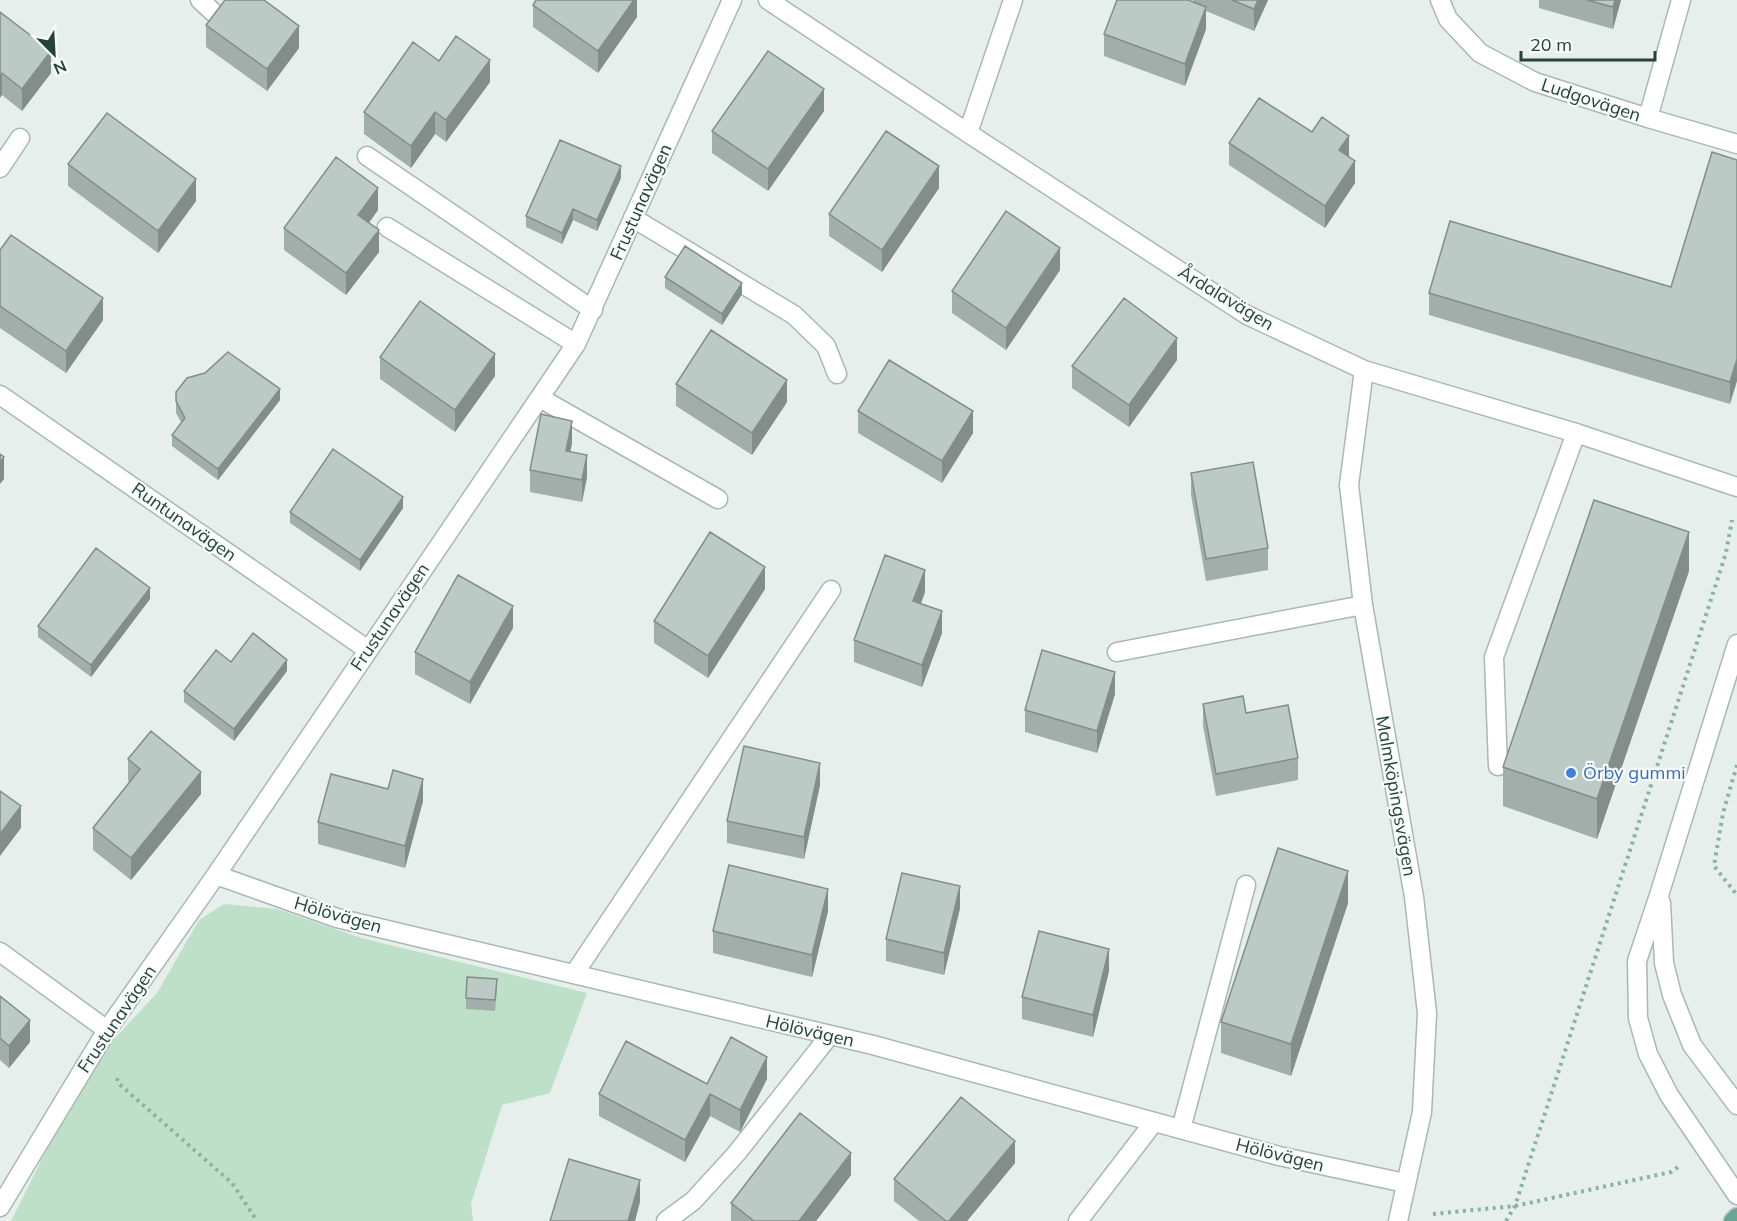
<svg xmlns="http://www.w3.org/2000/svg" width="1737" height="1221" viewBox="0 0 1737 1221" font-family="Mulish,sans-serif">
<rect width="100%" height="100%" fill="#e6efeb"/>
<path fill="#bfe0c8" d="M 224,904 L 277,909 L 361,938 L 587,993 L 550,1093 L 502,1105 L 471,1204 L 473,1221 L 11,1221 L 88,1067 L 157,993 L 199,920 Z"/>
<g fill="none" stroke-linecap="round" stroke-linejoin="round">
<g stroke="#a8b8b2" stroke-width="21">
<path id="service" d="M 200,0 L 214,13
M 1648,118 L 1681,0
M 367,156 L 593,310
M 0,168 L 20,138
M 633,218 L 794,315 L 826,346 L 837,374
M 387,227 L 576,344
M 540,398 L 718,499
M 1117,652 L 1363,605
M 1498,766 L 1494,657 L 1576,433
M 574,974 L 831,590
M 1181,1129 L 1246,885
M 666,1221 L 693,1201 L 736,1154 L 830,1035
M 1078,1221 L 1154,1122"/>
</g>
<g stroke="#a8b8b2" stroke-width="21">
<path id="minor" d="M 768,0 L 968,133 L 1247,315 L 1364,370 L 1576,433 L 1737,487
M 1440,0 L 1448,19 L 1480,53 L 1535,82 L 1648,118 L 1737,144
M 968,133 L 1013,0
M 1364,370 L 1349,485 L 1363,605 L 1414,897 L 1427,1013 L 1422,1112 L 1398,1221
M 0,395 L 368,650
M 216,875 L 337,918 L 873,1045 L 1279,1156 L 1405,1183
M 0,952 L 107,1030
M 0,1207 L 107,1030 L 216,875 L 576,344 L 732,0"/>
</g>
<g stroke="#a8b8b2" stroke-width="21">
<path id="tertiary" d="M 1737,644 L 1660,892 L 1637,961 L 1638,1018 L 1648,1054 L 1669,1095 L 1737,1195
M 1661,903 L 1664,963 L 1672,995 L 1692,1045 L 1737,1105"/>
</g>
<g stroke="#c2cac8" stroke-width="21">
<path id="primary" d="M 1733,1221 L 1737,1217"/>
</g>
<path stroke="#86b3a5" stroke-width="4" stroke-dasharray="3 4.5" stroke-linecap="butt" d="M 1737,765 L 1723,813 L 1714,866 L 1737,895
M 117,1078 L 118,1083 L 232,1183 L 257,1221
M 1433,1214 L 1515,1206 L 1671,1172 L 1678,1167
M 1506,1221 L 1515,1206 L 1726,553 L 1732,520"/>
<use href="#service" stroke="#fff" stroke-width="18"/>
<use href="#minor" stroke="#fff" stroke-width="18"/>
<use href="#tertiary" stroke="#fff" stroke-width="18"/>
<use href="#primary" stroke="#6aa596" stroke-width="18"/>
</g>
<path fill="#a1aea9" d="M 637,0 L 637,17 L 598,73 L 533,27 L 533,5 Z
M 1193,0 L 1268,0 L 1254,31 L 1206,11 L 1206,29 L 1185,86 L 1104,56 L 1104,34 L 1193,2 Z
M 1539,0 L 1621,0 L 1613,29 L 1539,8 Z
M 0,12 L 51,73 L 22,111 L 2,95 Z
M 206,25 L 299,48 L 267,91 L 206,47 Z
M 439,61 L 490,82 L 446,142 L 435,134 L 411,168 L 364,134 L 364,112 Z
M 824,111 L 768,191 L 712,153 L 712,131 Z
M 1312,132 L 1349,157 L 1355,183 L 1325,228 L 1229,165 L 1229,143 Z
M 1737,160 L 1730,404 L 1429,315 L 1429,293 L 1671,287 Z
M 68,164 L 196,201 L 158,253 L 68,186 Z
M 621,178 L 597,231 L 573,220 L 562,244 L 526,227 L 526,216 Z
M 939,188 L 882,272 L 829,236 L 829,214 Z
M 378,210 L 369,223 L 379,252 L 346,295 L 284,250 L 284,228 Z
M 0,250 L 103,320 L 66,373 L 0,328 Z
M 1060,270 L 1006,350 L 952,313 L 952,291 Z
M 665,277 L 742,294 L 722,325 L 665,288 Z
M 380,357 L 495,376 L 455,432 L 380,379 Z
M 1177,360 L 1129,427 L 1072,388 L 1072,366 Z
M 676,384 L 787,402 L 752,455 L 676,406 Z
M 176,392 L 280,400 L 218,480 L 172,446 L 172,435 L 181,422 L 176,413 Z
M 858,411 L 973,433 L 942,483 L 858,433 Z
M 572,443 L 570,452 L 587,477 L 582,502 L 530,492 L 530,470 Z
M 1191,473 L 1268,548 L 1268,570 L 1206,581 L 1191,495 Z
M 403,508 L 360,571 L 290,523 L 290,512 Z
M 1689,571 L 1597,839 L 1503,806 L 1503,767 Z
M 765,589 L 708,678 L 654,643 L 654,621 Z
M 925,592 L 921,604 L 942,633 L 922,687 L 854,662 L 854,640 Z
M 150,599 L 91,677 L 38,637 L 38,626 Z
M 513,628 L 470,704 L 415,674 L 415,652 Z
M 231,662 L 287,671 L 234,741 L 184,702 L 184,691 Z
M 1115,694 L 1097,753 L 1025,732 L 1025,710 Z
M 1203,704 L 1246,713 L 1298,758 L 1298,780 L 1216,796 L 1203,726 Z
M 128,759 L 201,794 L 131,880 L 93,850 L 93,828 L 130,783 L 128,781 Z
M 820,785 L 804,859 L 727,843 L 727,821 Z
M 423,801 L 405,868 L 318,844 L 318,822 Z
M 1348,903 L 1291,1076 L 1221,1053 L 1221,1022 Z
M 960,908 L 944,975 L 886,961 L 886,939 Z
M 828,911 L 812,977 L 713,953 L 713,931 Z
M 1109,971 L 1093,1037 L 1022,1019 L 1022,997 Z
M 497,990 L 495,1011 L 466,1009 L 466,998 Z
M 0,996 L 30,1042 L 9,1068 L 0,1060 Z
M 767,1079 L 740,1132 L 710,1116 L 685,1162 L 599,1116 L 599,1094 Z
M 1015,1163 L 967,1221 L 919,1221 L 894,1201 L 894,1179 Z
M 851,1175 L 816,1221 L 731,1221 L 731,1203 Z"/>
<path fill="#838d89" d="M 634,0 L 637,0 L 637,17 L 598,73 L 598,51 Z
M 1258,0 L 1268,0 L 1254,31 L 1254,9 Z
M 1615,0 L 1621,0 L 1613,29 L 1613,7 Z
M 1206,7 L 1206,29 L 1185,86 L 1185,64 Z
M 299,26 L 299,48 L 267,91 L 267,69 Z
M 51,51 L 51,73 L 22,111 L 22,89 Z
M 490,60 L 490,82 L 446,142 L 446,120 Z
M 2,73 L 2,95 L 0,98 L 0,76 Z
M 824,89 L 824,111 L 768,191 L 768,169 Z
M 435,112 L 435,134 L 411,168 L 411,146 Z
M 1349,136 L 1349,158 L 1339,150 Z
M 1355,161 L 1355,183 L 1325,228 L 1325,206 Z
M 621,166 L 621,178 L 597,231 L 597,220 Z
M 939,166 L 939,188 L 882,272 L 882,250 Z
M 196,179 L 196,201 L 158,253 L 158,231 Z
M 378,188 L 378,210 L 358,237 L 358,215 Z
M 573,209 L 573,220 L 562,244 L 562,233 Z
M 379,230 L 379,252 L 346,295 L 346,273 Z
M 1060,248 L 1060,270 L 1006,350 L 1006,328 Z
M 742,283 L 742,294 L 722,325 L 722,314 Z
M 103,298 L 103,320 L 66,373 L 66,351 Z
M 1177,338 L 1177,360 L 1129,427 L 1129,405 Z
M 495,354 L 495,376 L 455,432 L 455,410 Z
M 1737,359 L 1737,381 L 1730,404 L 1730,382 Z
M 787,380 L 787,402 L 752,455 L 752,433 Z
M 280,389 L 280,400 L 218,480 L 218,469 Z
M 973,411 L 973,433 L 942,483 L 942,461 Z
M 572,421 L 572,443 L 566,473 L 566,451 Z
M 587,455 L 587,477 L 582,502 L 582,480 Z
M 4,457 L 4,479 L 0,484 L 0,462 Z
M 403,497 L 403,508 L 360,571 L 360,560 Z
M 1689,532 L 1689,571 L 1597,839 L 1597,799 Z
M 765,567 L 765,589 L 708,678 L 708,656 Z
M 925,570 L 925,592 L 913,623 L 913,601 Z
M 150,588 L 150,599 L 91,677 L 91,665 Z
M 513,606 L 513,628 L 470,704 L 470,682 Z
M 942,611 L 942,633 L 922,687 L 922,665 Z
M 287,660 L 287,671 L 234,741 L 234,729 Z
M 1115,672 L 1115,694 L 1097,753 L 1097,731 Z
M 820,763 L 820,785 L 804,859 L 804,837 Z
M 201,772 L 201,794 L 131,880 L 131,858 Z
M 423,779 L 423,801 L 405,868 L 405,846 Z
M 21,806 L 21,828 L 0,856 L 0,834 Z
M 1348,871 L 1348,903 L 1291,1076 L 1291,1044 Z
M 960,886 L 960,908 L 944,975 L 944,953 Z
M 828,889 L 828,911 L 812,977 L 812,955 Z
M 1109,949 L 1109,971 L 1093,1037 L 1093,1015 Z
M 30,1020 L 30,1042 L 9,1068 L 9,1046 Z
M 767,1057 L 767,1079 L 740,1132 L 740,1110 Z
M 710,1094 L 710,1116 L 685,1162 L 685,1140 Z
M 1015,1141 L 1015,1163 L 967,1221 L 949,1221 Z
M 851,1153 L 851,1175 L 816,1221 L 799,1221 Z
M 640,1180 L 640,1202 L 635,1221 L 628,1221 Z"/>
<path fill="#bbcac4" stroke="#838d89" stroke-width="1.5" d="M 225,0 L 264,0 L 299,26 L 267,69 L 206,25 Z
M 536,0 L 634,0 L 598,51 L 533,5 Z
M 1117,0 L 1188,0 L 1206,7 L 1185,64 L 1104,34 Z
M 1232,0 L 1258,0 L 1254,9 Z
M 1587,0 L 1615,0 L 1613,7 Z
M 0,12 L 51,51 L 22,89 L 2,73 L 0,76 Z
M 456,36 L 490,60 L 446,120 L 435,112 L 411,146 L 364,112 L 413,42 L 439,61 Z
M 768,51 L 824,89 L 768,169 L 712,131 Z
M 1259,98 L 1312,132 L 1322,117 L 1349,136 L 1339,150 L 1355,161 L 1325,206 L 1229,143 Z
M 107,113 L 196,179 L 158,231 L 68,164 Z
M 886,131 L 939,166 L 882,250 L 829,214 Z
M 560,140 L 621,166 L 597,220 L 573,209 L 562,233 L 526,216 Z
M 1712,152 L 1737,160 L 1737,359 L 1730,382 L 1429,293 L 1450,221 L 1671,287 Z
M 336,157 L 378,188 L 358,215 L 379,230 L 346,273 L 284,228 Z
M 1006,211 L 1060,248 L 1006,328 L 952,291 Z
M 11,235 L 103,298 L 66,351 L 0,306 L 0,250 Z
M 685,246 L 742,283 L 722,314 L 665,277 Z
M 1124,298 L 1177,338 L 1129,405 L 1072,366 Z
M 420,301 L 495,354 L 455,410 L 380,357 Z
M 711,330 L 787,380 L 752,433 L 676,384 Z
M 228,352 L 280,389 L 218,469 L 172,435 L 185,418 L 176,401 L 176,392 L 187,378 L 205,373 Z
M 889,360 L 973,411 L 942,461 L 858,411 Z
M 541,414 L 572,421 L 566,451 L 587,455 L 582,480 L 530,470 Z
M 333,449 L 403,497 L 360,560 L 290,512 Z
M 0,454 L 4,457 L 0,462 Z
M 1253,462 L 1268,548 L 1206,559 L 1191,473 Z
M 1594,500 L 1689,532 L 1597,799 L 1503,767 Z
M 710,532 L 765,567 L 708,656 L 654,621 Z
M 96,548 L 150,588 L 91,665 L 38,626 Z
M 885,555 L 925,570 L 913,601 L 942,611 L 922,665 L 854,640 Z
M 458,575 L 513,606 L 470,682 L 415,652 Z
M 253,633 L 287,660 L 234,729 L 184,691 L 216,650 L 231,662 Z
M 1042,650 L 1115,672 L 1097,731 L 1025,710 Z
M 1243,696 L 1246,713 L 1288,705 L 1298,758 L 1216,774 L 1203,704 Z
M 151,731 L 201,772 L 131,858 L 93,828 L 140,769 L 128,759 Z
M 744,746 L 820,763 L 804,837 L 727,821 Z
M 393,770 L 423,779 L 405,846 L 318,822 L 331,774 L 388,789 Z
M 0,791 L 21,806 L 0,834 Z
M 1278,848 L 1348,871 L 1291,1044 L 1221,1022 Z
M 729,865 L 828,889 L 812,955 L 713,931 Z
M 902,873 L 960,886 L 944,953 L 886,939 Z
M 1039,931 L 1109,949 L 1093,1015 L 1022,997 Z
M 467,977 L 497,979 L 495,1000 L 466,998 Z
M 0,996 L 30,1020 L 9,1046 L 0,1038 Z
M 731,1037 L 767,1057 L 740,1110 L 710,1094 L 685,1140 L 599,1094 L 626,1041 L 707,1084 Z
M 961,1097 L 1015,1141 L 949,1221 L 946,1221 L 894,1179 Z
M 800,1113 L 851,1153 L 799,1221 L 754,1221 L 731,1203 Z
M 569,1159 L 640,1180 L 628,1221 L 550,1221 Z"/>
<circle fill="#3f7fe0" stroke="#f7fbf9" stroke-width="2" cx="1571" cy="773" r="6"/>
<g text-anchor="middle" stroke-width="4.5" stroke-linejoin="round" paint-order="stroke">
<g font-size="18" fill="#24423a" stroke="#f7fbf9">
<text transform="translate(1591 100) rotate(18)" y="6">Ludgovägen</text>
<text transform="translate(641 202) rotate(-66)" y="6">Frustunavägen</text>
<text transform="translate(1226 298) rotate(31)" y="6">Årdalavägen</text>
<text transform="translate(184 522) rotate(35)" y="6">Runtunavägen</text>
<text transform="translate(390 617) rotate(-56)" y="6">Frustunavägen</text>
<text transform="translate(1396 796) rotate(80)" y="6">Malmköpingsvägen</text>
<text transform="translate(338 915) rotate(16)" y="6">Hölövägen</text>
<text transform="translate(117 1019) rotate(-56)" y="6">Frustunavägen</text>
<text transform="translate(810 1031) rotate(13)" y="6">Hölövägen</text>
<text transform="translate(1280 1155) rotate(14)" y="6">Hölövägen</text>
</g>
<g font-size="18" fill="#366cbe" stroke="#f7fbf9" text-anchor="start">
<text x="1583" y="779">Örby gummi</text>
</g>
</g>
<g transform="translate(54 54) rotate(156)" stroke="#f7fbf9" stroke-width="4.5" paint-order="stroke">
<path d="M0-4.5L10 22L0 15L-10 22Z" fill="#24423a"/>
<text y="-9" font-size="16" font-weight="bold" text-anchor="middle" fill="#24423a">N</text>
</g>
<path d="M1521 51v9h134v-9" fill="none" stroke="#24423a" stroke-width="3"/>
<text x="1530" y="51" font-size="18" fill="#24423a" stroke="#f7fbf9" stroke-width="4.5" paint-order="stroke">20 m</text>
</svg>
